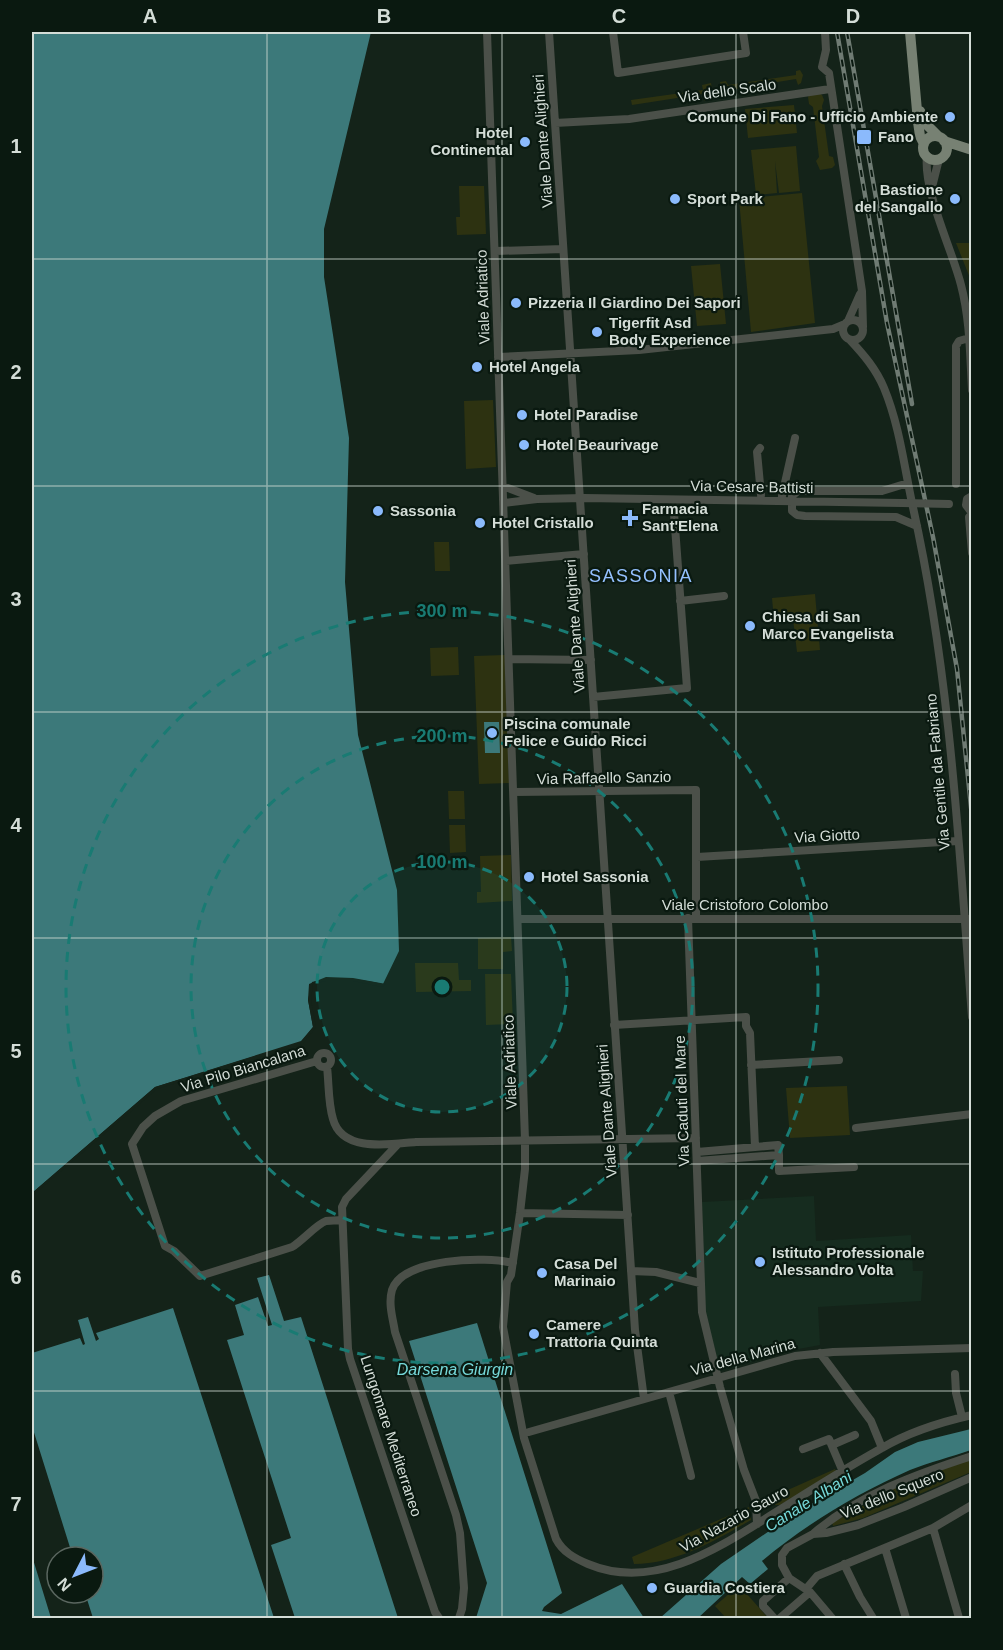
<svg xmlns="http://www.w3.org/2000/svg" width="1003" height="1650" viewBox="0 0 1003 1650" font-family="Helvetica,sans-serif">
<rect width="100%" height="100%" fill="#142319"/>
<path fill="#162c1f" d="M 814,1196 L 816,1241 L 911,1235 L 913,1271 L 923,1271 L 921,1301 L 818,1307 L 820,1345 L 793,1350 L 720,1371 L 705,1309 L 702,1202 Z"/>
<path fill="#2d3211" d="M 800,70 L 803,75 L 801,83 L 798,85 L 796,79 L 728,90 L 729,96 L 723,95 L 720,82 L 726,81 L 728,85 L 796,75 L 796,71 Z
M 711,83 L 713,94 L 704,101 L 703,94 L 632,105 L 631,100 L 703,90 L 702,85 Z
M 818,92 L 822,95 L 824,100 L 822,106 L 829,156 L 833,157 L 835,165 L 832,168 L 820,170 L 816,161 L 819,157 L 813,107 L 809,104 L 808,97 L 810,94 Z
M 794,105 L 797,133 L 748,138 L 745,109 Z
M 796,146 L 800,191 L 779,193 L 775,161 L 777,193 L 756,195 L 751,150 Z
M 459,186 L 484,186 L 486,234 L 457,235 L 456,217 L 460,217 Z
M 802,193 L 815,323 L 751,332 L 739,199 Z
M 956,243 L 971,243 L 971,287 L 970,278 Z
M 720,264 L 726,324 L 697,326 L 691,266 Z
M 493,400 L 496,467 L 466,469 L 464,401 Z
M 434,542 L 449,542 L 450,571 L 435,571 Z
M 815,594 L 820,650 L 797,652 L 793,619 L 774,620 L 772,598 Z
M 458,647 L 459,675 L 431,676 L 430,648 Z
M 505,655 L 509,783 L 479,784 L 474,656 Z
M 448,791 L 464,791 L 465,819 L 449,819 Z
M 449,825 L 465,825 L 466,852 L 450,853 Z
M 511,855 L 512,901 L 477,903 L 477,892 L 481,892 L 480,856 Z
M 511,937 L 512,951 L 503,952 L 503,969 L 478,969 L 478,938 Z
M 415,963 L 458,963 L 459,980 L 471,980 L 471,991 L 416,992 Z
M 485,974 L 511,974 L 513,1024 L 486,1025 Z
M 847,1086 L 850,1135 L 790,1138 L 786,1088 Z
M 971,1459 L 971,1472 L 863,1518 L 833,1526 L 832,1523 L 915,1477 Z
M 835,1469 L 836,1472 L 780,1505 L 771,1505 L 763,1501 Z
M 749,1507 L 751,1520 C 716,1540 676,1564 634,1564 L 632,1557 Z
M 739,1585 L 768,1618 L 726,1618 L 715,1606 Z"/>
<path fill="#3c797a" d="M 32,32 L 371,32 L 324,229 L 324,277 L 349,438 L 345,582 L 358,735 L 397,890 L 399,951 L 383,984 C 359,979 335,975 312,982 L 308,1000 L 313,1027 L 301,1042 L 155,1087 L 32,1193 Z
M 484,722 L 499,722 L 500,753 L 485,753 Z
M 269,1275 L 284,1321 L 301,1317 L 398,1618 L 295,1618 L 271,1545 L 291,1538 L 227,1340 L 244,1335 L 235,1305 L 258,1297 L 268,1326 L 272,1325 L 257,1278 Z
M 173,1308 L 274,1618 L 93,1618 L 85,1593 L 93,1593 L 93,1557 L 73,1557 L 32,1426 L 32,1353 L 80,1338 L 83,1345 L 85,1344 L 78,1320 L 88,1317 L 96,1341 L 99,1339 L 96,1333 Z
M 477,1323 L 562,1593 L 544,1607 L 542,1611 L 561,1614 L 622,1584 L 644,1618 L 476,1618 L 487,1583 L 409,1341 Z
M 971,1429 L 971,1450 C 951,1457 930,1462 910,1470 C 858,1493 806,1524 762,1561 L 768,1569 L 750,1584 L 742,1577 L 698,1618 L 660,1618 L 721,1564 L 794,1514 L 865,1473 L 895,1452 L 918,1442 Z
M 32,1556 L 51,1618 L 32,1618 Z"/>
<path fill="#142319" d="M 326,977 L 353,978 L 386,984 L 382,987 L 353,981 L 326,981 L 313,984 L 311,1000 L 316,1027 L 303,1044 L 157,1089 L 32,1196 L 32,1193 L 155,1087 L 301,1041 L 313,1027 L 308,1000 L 309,984 Z"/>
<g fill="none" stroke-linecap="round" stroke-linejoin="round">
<path stroke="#4b5049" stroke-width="8" d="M 487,32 L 525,1140 L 525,1169 L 520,1213 L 511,1275 L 507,1282 L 503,1327 L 524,1438 L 556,1539 C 563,1552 574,1558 588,1564 C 657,1593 724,1544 781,1509 C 814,1488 848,1467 882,1448 C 909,1432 941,1422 972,1415
M 549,32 L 635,1330 L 644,1399
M 613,32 L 618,73 L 746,53 L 743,32
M 825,32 L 826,50 L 822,67 L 829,73 L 862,291 L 863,327
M 555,123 L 629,119 L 830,89
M 927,156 C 923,191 952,249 961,285 C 970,319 970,355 972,390
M 932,187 L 939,159
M 496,251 L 563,249
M843 330a10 10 0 1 1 20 0a10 10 0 1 1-20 0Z
M 848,321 L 860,294
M 850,340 C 864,355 876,369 884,388 C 899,424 904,465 912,503 C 950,671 959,845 972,1017
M 498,357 L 639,350 L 833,329 L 845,324
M 760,448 L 757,452 L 761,495
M 908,483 L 882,491 L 798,491 L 792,496 L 792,511 L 797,515 L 805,516 L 896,517 L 917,526
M 956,484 L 956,346 L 959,341 L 969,338
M 503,486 L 534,498
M 782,496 L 795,438
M 972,496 L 967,499 L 966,505 L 972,513
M 504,503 L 537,499 L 584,498 L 902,503
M 972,514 L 969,517 L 972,553
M 506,561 L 584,554
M 680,601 L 724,596
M 509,659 L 591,660
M 593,697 L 687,688 L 673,500
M 514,792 L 696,790 L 696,918
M 697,857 L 958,841
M 688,918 L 702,1312 L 720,1387 L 744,1470 L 756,1501 L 757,1524
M 518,919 L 959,919
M 614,1025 L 746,1017 L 746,1026 L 750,1033 L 755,1147
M317 1060a7 7 0 1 1 14 0a7 7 0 1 1-14 0Z
M 317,1061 L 181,1101 L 155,1116 L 143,1127 L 132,1144 L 165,1246 L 174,1251 L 200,1276 L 292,1247 C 303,1240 317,1224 326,1221 C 331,1220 337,1221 342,1220
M 751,1065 L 839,1060
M 327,1067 C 329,1083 328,1103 333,1119 C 342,1153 390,1144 416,1142 L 696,1138
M 856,1128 L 972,1114
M 398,1144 L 346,1199 L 342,1207 L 348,1349 L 350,1359 L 435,1612 L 439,1618
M 697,1152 L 778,1145 L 779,1155 L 697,1161
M 779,1155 L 779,1171 L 854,1167
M 520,1213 L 628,1215
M 631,1271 L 656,1272 L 700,1283
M 820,1353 L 871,1421 L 882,1448
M 955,1374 L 956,1393 L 962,1417
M 669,1392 L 691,1476
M 529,1432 L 795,1356 L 833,1352 L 972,1348
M 832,1445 L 855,1435
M 803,1449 L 829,1439 L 843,1472
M 933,1528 L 959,1618
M 814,1533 C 859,1495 916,1474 972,1456
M 885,1548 L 906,1618
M 844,1564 L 860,1597 L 873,1618
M 806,1589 L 817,1576 L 933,1528 L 972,1505
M 459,1618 L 462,1609 L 464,1588 L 460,1533 L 456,1515 L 395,1332 C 393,1319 388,1304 392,1290 C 402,1258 486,1256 513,1263
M 774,1618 L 763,1606 L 763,1601 L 789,1578
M 780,1618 L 810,1592
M 832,1618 L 810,1592 L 789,1578 L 782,1565 L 782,1555 L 787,1548 L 813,1534 L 826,1533 L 858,1525 L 904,1507 L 972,1477"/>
<path stroke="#778173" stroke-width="10" d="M 910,32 L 918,122 L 920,136 L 924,144
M 920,111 L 925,123 L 939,137
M923 148a12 12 0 1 1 24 0a12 12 0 1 1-24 0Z
M 944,141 L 972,150"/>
<g stroke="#6f7b73" stroke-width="4.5">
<path id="rail" d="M 837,32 L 887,323 L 933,537 L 957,669 L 972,817
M 847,32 L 912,404"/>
</g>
<use href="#rail" stroke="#0a1910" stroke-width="2" stroke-dasharray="7" stroke-linecap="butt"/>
<path stroke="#4b5049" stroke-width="8" d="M 902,503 L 949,504
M 959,919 L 972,919"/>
</g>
<path fill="none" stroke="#d4ddd7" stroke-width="1.5" stroke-opacity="0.55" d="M 267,32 L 267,1618M 502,32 L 502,1618M 736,32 L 736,1618M 32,259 L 972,259M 32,486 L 972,486M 32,712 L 972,712M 32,938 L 972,938M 32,1164 L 972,1164M 32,1391 L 972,1391"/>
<circle cx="442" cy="987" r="125" fill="#197b73" fill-opacity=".12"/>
<g fill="none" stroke="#197b73" stroke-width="3" stroke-dasharray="10 8">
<circle cx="442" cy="987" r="125"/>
<circle cx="442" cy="987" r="251"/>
<circle cx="442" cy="987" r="376"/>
</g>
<g fill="#8bbafc" stroke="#0a1910" stroke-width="2">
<circle cx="950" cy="117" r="6"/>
<rect x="856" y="129" width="16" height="16" rx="3"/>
<circle cx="525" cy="142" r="6"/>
<circle cx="675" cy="199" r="6"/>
<circle cx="955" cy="199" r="6"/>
<circle cx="516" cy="303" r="6"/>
<circle cx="597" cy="332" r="6"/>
<circle cx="477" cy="367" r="6"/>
<circle cx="522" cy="415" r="6"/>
<circle cx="524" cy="445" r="6"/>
<circle cx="378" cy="511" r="6"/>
<path d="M627 509h6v6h6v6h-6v6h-6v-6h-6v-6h6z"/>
<circle cx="480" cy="523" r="6"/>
<circle cx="750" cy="626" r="6"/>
<circle cx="492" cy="733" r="6"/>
<circle cx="529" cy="877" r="6"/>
<circle cx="760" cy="1262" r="6"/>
<circle cx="542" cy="1273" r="6"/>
<circle cx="534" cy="1334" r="6"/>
<circle cx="652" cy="1588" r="6"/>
</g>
<g text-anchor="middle" stroke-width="4.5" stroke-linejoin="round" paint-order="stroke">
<g font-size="15" fill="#d4ddd7" stroke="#0a1910">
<text transform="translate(727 91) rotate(-8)" y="5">Via dello Scalo</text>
<text transform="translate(543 141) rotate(-94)" y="5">Viale Dante Alighieri</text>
<text transform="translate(483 297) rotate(-92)" y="5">Viale Adriatico</text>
<text transform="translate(752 487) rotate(1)" y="5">Via Cesare Battisti</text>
<text transform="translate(575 626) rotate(-94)" y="5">Viale Dante Alighieri</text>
<text transform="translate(938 772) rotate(-95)" y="5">Via Gentile da Fabriano</text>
<text transform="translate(604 778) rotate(-1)" y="5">Via Raffaello Sanzio</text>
<text transform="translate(827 836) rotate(-3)" y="5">Via Giotto</text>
<text x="745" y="910">Viale Cristoforo Colombo</text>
<text transform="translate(510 1062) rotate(-92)" y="5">Viale Adriatico</text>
<text transform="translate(243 1069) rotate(-17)" y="5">Via Pilo Biancalana</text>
<text transform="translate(682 1101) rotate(-92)" y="5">Via Caduti del Mare</text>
<text transform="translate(607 1111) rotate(-94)" y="5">Viale Dante Alighieri</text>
<text transform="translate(743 1357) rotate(-15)" y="5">Via della Marina</text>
<text transform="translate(391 1436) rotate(72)" y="5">Lungomare Mediterraneo</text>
<text transform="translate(892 1494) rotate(-22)" y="5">Via dello Squero</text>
<text transform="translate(734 1519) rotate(-29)" y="5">Via Nazario Sauro</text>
</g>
<g font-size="15" font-weight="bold" fill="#d4ddd7" stroke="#0a1910" text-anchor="start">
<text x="938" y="122" text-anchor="end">Comune Di Fano - Ufficio Ambiente</text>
<text x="513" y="138" text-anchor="end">Hotel<tspan x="513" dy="17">Continental</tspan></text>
<text x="878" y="142">Fano</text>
<text x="943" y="195" text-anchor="end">Bastione<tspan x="943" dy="17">del Sangallo</tspan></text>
<text x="687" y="204">Sport Park</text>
<text x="528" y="308">Pizzeria Il Giardino Dei Sapori</text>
<text x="609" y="328">Tigerfit Asd<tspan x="609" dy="17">Body Experience</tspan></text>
<text x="489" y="372">Hotel Angela</text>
<text x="534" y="420">Hotel Paradise</text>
<text x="536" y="450">Hotel Beaurivage</text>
<text x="642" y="514">Farmacia<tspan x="642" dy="17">Sant'Elena</tspan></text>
<text x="390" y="516">Sassonia</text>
<text x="492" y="528">Hotel Cristallo</text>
<text x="762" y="622">Chiesa di San<tspan x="762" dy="17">Marco Evangelista</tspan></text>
<text x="504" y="729">Piscina comunale<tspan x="504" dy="17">Felice e Guido Ricci</tspan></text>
<text x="541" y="882">Hotel Sassonia</text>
<text x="772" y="1258">Istituto Professionale<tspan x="772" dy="17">Alessandro Volta</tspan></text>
<text x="554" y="1269">Casa Del<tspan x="554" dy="17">Marinaio</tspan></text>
<text x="546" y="1330">Camere<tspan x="546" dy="17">Trattoria Quinta</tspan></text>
<text x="664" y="1593">Guardia Costiera</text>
</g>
<g font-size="16" font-style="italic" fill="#76d9da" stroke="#0a1910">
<text x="455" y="1375">Darsena Giurgin</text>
<text transform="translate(808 1501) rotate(-32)" y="6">Canale Albani</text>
</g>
<g font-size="18" letter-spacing="1.5" fill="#95c1ff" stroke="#0a1910">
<text x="641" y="582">SASSONIA</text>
</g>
</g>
<circle cx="442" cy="987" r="9" fill="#197b73" stroke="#0a1910" stroke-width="3"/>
<g font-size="18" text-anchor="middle" font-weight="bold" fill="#197b73" stroke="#0a1910" stroke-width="4.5" stroke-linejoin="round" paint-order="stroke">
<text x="442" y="617">300 m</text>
<text x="442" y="742">200 m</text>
<text x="442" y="868">100 m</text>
</g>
<rect width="1003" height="1650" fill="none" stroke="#0a1910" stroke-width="66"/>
<g transform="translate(75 1575) rotate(228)"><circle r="28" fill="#0a1910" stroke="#5b6760" stroke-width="1.5"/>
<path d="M0-4.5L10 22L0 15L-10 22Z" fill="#8bbafc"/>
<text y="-9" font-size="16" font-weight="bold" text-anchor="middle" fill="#d4ddd7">N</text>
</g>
<rect x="33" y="33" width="937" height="1584" fill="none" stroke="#d4ddd7" stroke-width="2"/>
<g font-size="20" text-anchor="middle" font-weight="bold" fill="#d4ddd7">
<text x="150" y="23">A</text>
<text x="384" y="23">B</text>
<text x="619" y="23">C</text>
<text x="853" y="23">D</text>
<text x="16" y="153">1</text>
<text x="16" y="379">2</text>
<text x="16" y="606">3</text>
<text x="16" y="832">4</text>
<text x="16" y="1058">5</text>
<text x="16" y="1284">6</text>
<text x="16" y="1511">7</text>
</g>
</svg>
